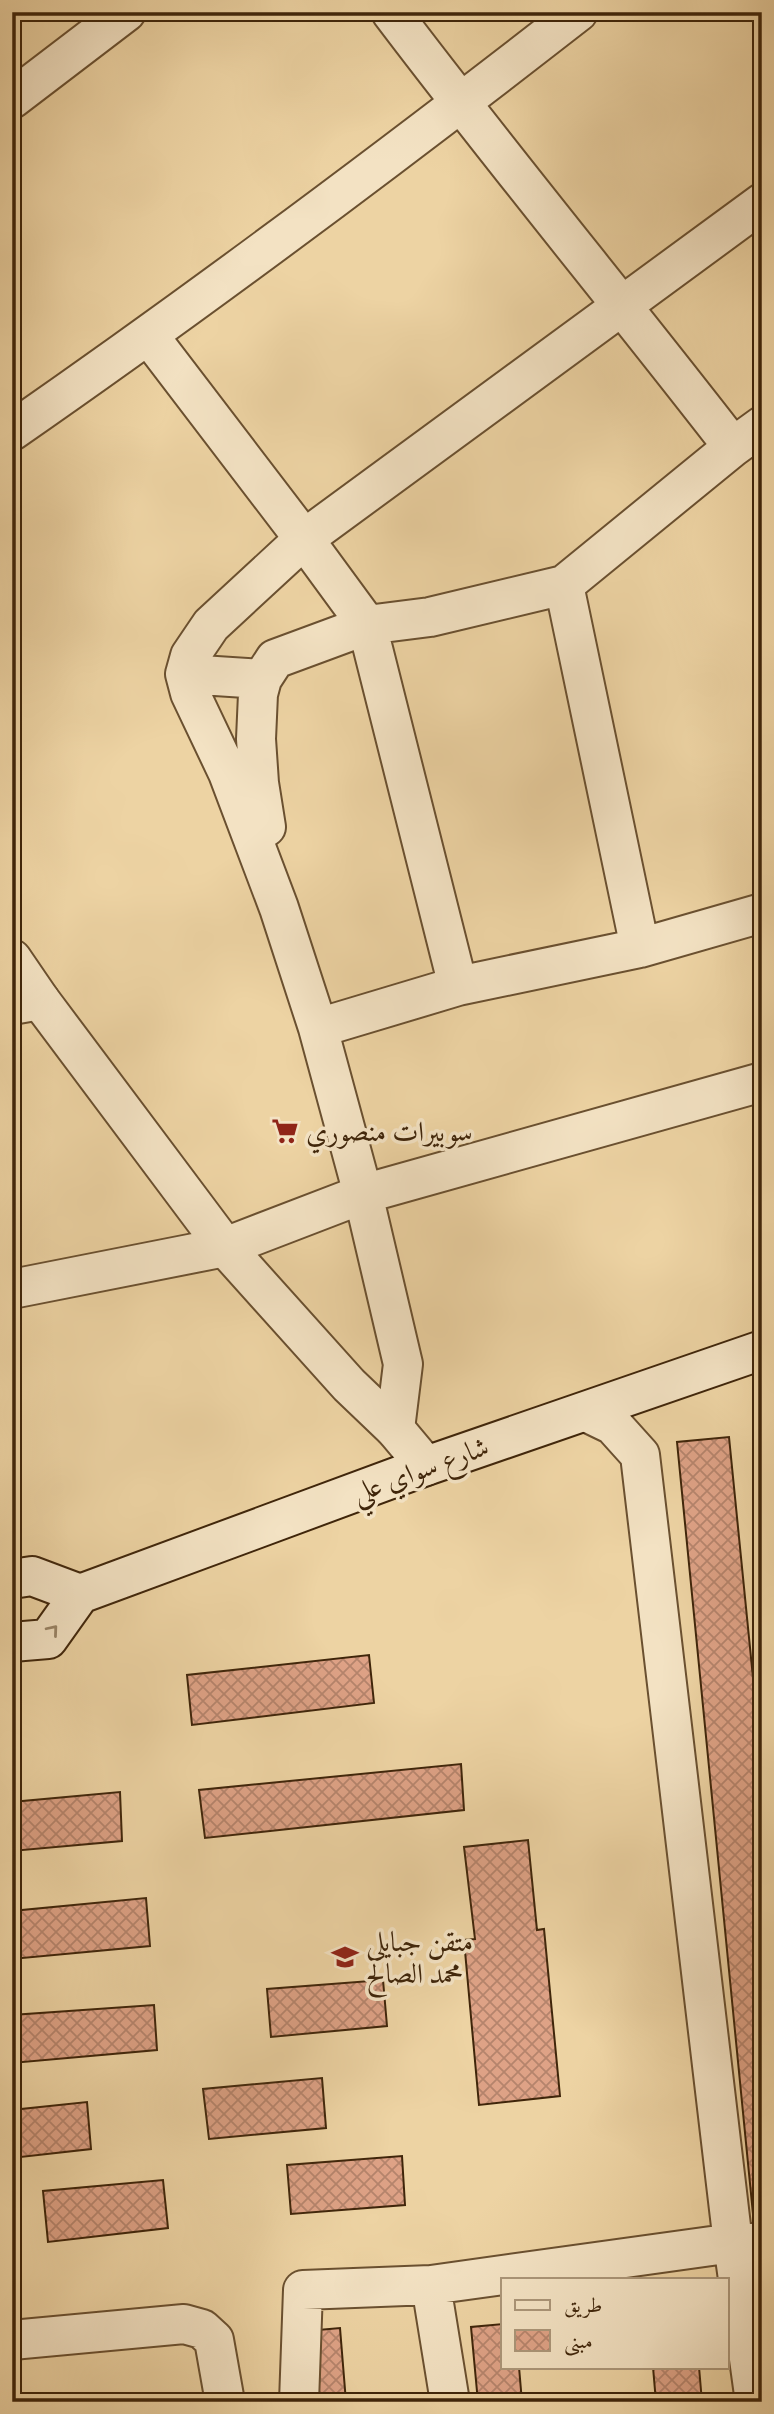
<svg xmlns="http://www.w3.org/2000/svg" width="774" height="2414" viewBox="0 0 774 2414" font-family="'IM FELL Great Primer',Amiri,serif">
<defs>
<pattern id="building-cross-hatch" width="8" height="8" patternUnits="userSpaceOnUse" patternTransform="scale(1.75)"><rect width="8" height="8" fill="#dea286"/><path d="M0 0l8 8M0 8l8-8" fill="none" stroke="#b5846c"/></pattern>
</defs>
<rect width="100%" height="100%" fill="#edd3a3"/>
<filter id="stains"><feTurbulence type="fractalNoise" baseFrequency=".00286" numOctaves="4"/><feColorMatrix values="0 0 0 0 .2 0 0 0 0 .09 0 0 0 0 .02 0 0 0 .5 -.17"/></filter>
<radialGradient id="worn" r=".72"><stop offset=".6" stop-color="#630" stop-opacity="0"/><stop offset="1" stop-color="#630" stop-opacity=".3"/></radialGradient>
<path fill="url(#building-cross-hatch)" stroke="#3f250a" stroke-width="2" d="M 729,1437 L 762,1768 L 762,2214 L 753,2214 L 677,1442 Z
M 369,1655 L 374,1703 L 192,1725 L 187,1675 Z
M 461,1764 L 464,1810 L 205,1838 L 199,1790 Z
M 120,1792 L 122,1841 L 12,1851 L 12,1802 Z
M 528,1840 L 537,1930 L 544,1929 L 560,2096 L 479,2105 L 464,1940 L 475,1939 L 464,1847 Z
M 146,1898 L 150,1946 L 12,1959 L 12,1911 Z
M 383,1980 L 387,2026 L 271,2037 L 267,1989 Z
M 154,2005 L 157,2050 L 12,2063 L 12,2015 Z
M 322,2078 L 326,2128 L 209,2139 L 203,2089 Z
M 87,2102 L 91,2149 L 12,2158 L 12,2110 Z
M 402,2156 L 405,2205 L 291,2214 L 287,2165 Z
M 163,2180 L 168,2228 L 48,2242 L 43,2191 Z
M 503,2324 L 503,2367 L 519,2367 L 522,2402 L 478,2402 L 471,2327 Z
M 340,2328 L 346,2402 L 301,2402 L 296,2332 Z
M 653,2367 L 699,2367 L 702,2402 L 656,2402 Z"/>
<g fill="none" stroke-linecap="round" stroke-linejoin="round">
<g stroke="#6a5030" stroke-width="42">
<path id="minor" d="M 391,12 C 502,159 620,301 733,447
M 12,99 L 126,12
M 762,203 L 304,539 L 211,625 L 190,656 L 185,674 L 190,693 L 228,773 L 279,908 L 318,1028 L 458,986 L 640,948 L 762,913
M 149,336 L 304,539 L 367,625 L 458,986
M 12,431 C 205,297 393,156 578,12
M 564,585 L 640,948
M 185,674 L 262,679
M 266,827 L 259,783 L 256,739 L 258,694 L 262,679 L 275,659 L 367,625 L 430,617 L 564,585 L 733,447 L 762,426
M 12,1005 L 40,1000
M 318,1028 L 363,1194 L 403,1364 L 395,1429
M 12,1289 L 225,1247 L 363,1194 L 762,1082
M 586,1412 L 613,1425 L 640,1455 L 733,2243 L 755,2402
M 431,2285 L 450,2402
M 12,2340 L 184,2324 L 202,2329 L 214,2340 L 225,2402
M 299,2402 L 303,2290 L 431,2285 L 733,2243 L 762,2243"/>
</g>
<g stroke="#6a5030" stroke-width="42">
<path id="tertiary" d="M 12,959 L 40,1000 L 225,1247 L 349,1385 L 395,1429 L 426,1466"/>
</g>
<g stroke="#3f250a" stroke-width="42">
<path id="secondary" d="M 12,1579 L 32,1576 L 80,1594
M 12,1642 L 48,1639 L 80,1594 L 426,1466 L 762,1350"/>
</g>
<use href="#minor" stroke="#f3e2c3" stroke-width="38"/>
<use href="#tertiary" stroke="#f3e2c3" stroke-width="38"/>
<use href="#secondary" stroke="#f3e2c3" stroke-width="38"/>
</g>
<defs><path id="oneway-chevron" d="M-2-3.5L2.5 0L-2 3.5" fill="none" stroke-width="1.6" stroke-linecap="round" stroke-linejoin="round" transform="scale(1.75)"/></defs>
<use stroke="#998466" href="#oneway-chevron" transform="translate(53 1630) rotate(-50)"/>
<defs>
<g id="supermarket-bare" transform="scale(2.1)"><path d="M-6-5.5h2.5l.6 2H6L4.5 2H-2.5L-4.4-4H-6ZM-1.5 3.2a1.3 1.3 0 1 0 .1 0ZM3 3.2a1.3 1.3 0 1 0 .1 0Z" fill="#8f2418" stroke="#f3e2c3" stroke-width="2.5" paint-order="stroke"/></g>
<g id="school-bare" transform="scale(2.1)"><path d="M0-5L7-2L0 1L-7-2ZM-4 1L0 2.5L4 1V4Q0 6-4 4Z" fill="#8f2418" stroke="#f3e2c3" stroke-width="2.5" paint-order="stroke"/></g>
</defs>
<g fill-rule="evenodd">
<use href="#supermarket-bare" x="285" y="1131"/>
<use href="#school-bare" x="345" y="1957"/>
</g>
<g text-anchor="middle" stroke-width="7" stroke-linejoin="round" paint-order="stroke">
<g font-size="28" fill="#3f250a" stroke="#f3e2c3" text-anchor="start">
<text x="306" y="1141">سوبيرات منصوري</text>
<text x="366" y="1951">متقن جبايلي<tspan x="366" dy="32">محمد الصالح</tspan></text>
</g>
<g font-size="28" fill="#3f250a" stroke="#f3e2c3">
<text transform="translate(420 1469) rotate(-20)" y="10">شارع سواي علي</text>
</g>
</g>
<rect width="774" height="2414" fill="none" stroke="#edd3a3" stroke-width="42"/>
<rect x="14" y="14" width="746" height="2386" fill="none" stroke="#3f250a" stroke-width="3.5"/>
<rect x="21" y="21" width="732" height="2372" fill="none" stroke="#3f250a" stroke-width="2"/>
<rect x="501" y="2278" width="228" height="91" fill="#f3e2c3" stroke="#ab9679" stroke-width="2"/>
<rect x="515" y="2300" width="35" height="10" fill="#f3e2c3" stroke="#ab9679" stroke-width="2"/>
<text x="564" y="2312" font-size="21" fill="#3f250a">طريق</text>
<rect x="515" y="2330" width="35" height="21" fill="url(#building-cross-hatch)" stroke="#ab9679" stroke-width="2"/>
<text x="564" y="2348" font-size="21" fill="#3f250a">مبنى</text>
<rect width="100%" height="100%" filter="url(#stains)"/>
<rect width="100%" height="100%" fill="url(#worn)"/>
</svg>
